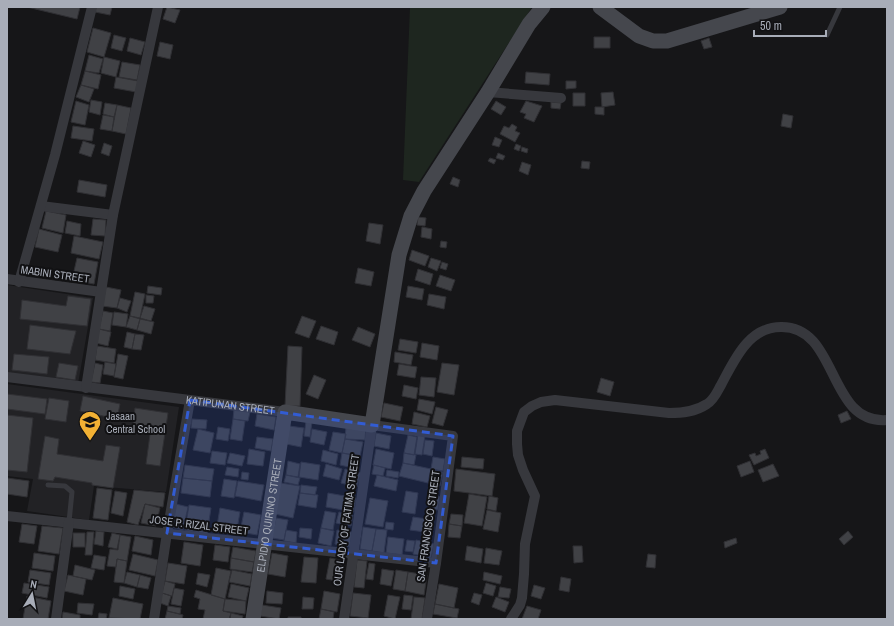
<svg xmlns="http://www.w3.org/2000/svg" width="894" height="626" viewBox="0 0 894 626" font-family="'Archivo Narrow',sans-serif">
<rect width="100%" height="100%" fill="#161618"/>
<path fill="#222225" d="M 7,285 L 93,298 L 78,384 L 7,373 Z
M 7,384 L 179,407 L 166,492 L 94,486 L 89,520 L 27,511 L 33,479 L 7,476 Z"/>
<path fill="#1e261f" d="M 410,7 L 532,7 L 419,182 L 403,180 Z"/>
<path fill="#404145" stroke="#303034" d="M 27,7 L 80,7 L 77,19 Z
M 96,7 L 112,7 L 110,15 L 95,12 Z
M 167,7 L 180,10 L 175,23 L 163,19 Z
M 93,28 L 111,33 L 104,57 L 87,52 Z
M 114,35 L 126,38 L 122,51 L 111,48 Z
M 594,37 L 610,37 L 610,48 L 594,48 Z
M 130,38 L 145,42 L 141,55 L 127,51 Z
M 709,38 L 712,47 L 704,49 L 701,41 Z
M 160,42 L 173,45 L 170,59 L 157,56 Z
M 89,55 L 103,59 L 99,73 L 85,71 Z
M 104,57 L 120,61 L 116,77 L 101,73 Z
M 122,62 L 140,65 L 137,80 L 119,77 Z
M 85,71 L 101,75 L 98,89 L 81,85 Z
M 526,72 L 550,74 L 549,85 L 525,83 Z
M 116,77 L 138,81 L 136,92 L 114,88 Z
M 566,81 L 576,81 L 576,88 L 566,89 Z
M 81,85 L 94,89 L 89,102 L 76,97 Z
M 613,92 L 615,105 L 602,107 L 601,93 Z
M 573,93 L 585,93 L 585,106 L 573,106 Z
M 91,100 L 102,102 L 100,115 L 89,112 Z
M 76,101 L 89,105 L 85,125 L 71,122 Z
M 496,101 L 506,107 L 501,115 L 491,109 Z
M 526,101 L 542,106 L 534,122 L 524,118 L 526,114 L 520,112 Z
M 551,102 L 561,103 L 560,109 L 551,108 Z
M 105,103 L 117,105 L 114,117 L 103,114 Z
M 117,105 L 131,108 L 126,134 L 112,131 Z
M 595,107 L 604,107 L 604,115 L 595,114 Z
M 783,114 L 793,116 L 791,128 L 781,126 Z
M 103,115 L 114,117 L 112,131 L 100,129 Z
M 512,124 L 517,127 L 515,131 L 520,133 L 515,142 L 500,134 L 504,126 L 509,128 Z
M 73,126 L 94,129 L 92,141 L 71,138 Z
M 495,137 L 502,140 L 499,147 L 492,145 Z
M 83,141 L 95,145 L 91,157 L 79,153 Z
M 104,143 L 112,146 L 109,156 L 101,153 Z
M 516,144 L 521,146 L 519,151 L 514,149 Z
M 522,147 L 528,149 L 527,153 L 521,151 Z
M 498,153 L 505,156 L 503,160 L 496,158 Z
M 490,158 L 496,160 L 494,164 L 488,161 Z
M 582,161 L 590,162 L 589,169 L 581,168 Z
M 522,162 L 531,165 L 528,175 L 519,171 Z
M 453,177 L 460,180 L 458,187 L 450,184 Z
M 79,180 L 107,185 L 105,197 L 77,192 Z
M 46,211 L 66,215 L 63,233 L 42,228 Z
M 418,217 L 426,218 L 425,226 L 417,225 Z
M 93,219 L 106,220 L 105,236 L 91,235 Z
M 67,221 L 81,224 L 80,236 L 65,233 Z
M 369,223 L 383,225 L 380,244 L 366,241 Z
M 422,227 L 432,229 L 431,239 L 421,237 Z
M 39,229 L 62,235 L 58,252 L 35,247 Z
M 74,236 L 103,242 L 99,259 L 71,253 Z
M 441,241 L 447,242 L 446,248 L 440,247 Z
M 412,250 L 429,256 L 425,266 L 409,260 Z
M 77,258 L 98,262 L 94,284 L 72,280 Z
M 431,258 L 441,261 L 437,271 L 428,267 Z
M 442,262 L 448,264 L 446,270 L 440,268 Z
M 358,268 L 374,272 L 371,286 L 355,283 Z
M 418,269 L 433,274 L 430,285 L 415,280 Z
M 440,275 L 455,280 L 451,291 L 436,286 Z
M 148,286 L 162,288 L 161,295 L 147,293 Z
M 408,286 L 424,289 L 422,300 L 406,297 Z
M 106,287 L 121,290 L 117,308 L 102,306 Z
M 135,292 L 145,294 L 140,318 L 130,316 Z
M 429,294 L 446,297 L 444,309 L 427,305 Z
M 146,295 L 154,296 L 153,303 L 146,303 Z
M 68,296 L 91,299 L 87,326 L 20,319 L 22,300 L 66,306 Z
M 120,298 L 131,301 L 127,312 L 117,308 Z
M 144,306 L 155,309 L 151,321 L 140,318 Z
M 103,311 L 113,313 L 110,331 L 99,329 Z
M 114,312 L 128,314 L 126,327 L 112,325 Z
M 130,316 L 140,319 L 137,330 L 126,327 Z
M 302,316 L 316,321 L 309,338 L 295,333 Z
M 140,319 L 154,322 L 151,334 L 137,330 Z
M 30,325 L 76,331 L 70,354 L 27,349 Z
M 321,326 L 338,332 L 334,345 L 316,339 Z
M 358,327 L 375,334 L 370,347 L 352,340 Z
M 99,329 L 111,332 L 108,346 L 96,343 Z
M 127,332 L 135,334 L 132,349 L 124,347 Z
M 135,334 L 144,335 L 141,350 L 132,349 Z
M 400,339 L 418,342 L 416,353 L 398,350 Z
M 422,343 L 439,346 L 437,360 L 420,357 Z
M 97,346 L 116,349 L 114,363 L 95,360 Z
M 288,346 L 302,347 L 300,406 L 285,406 Z
M 395,352 L 413,355 L 411,365 L 394,362 Z
M 14,354 L 49,357 L 47,374 L 12,370 Z
M 118,354 L 128,356 L 123,379 L 114,377 Z
M 105,362 L 116,364 L 114,376 L 103,374 Z
M 59,363 L 78,366 L 75,380 L 56,377 Z
M 95,363 L 103,365 L 100,383 L 91,382 Z
M 442,363 L 459,365 L 454,395 L 437,392 Z
M 399,364 L 417,367 L 415,378 L 397,375 Z
M 314,375 L 326,380 L 318,399 L 306,394 Z
M 421,377 L 436,378 L 434,397 L 419,395 Z
M 601,378 L 614,382 L 610,396 L 597,392 Z
M 404,385 L 418,388 L 416,399 L 402,396 Z
M 7,394 L 47,399 L 45,414 L 7,409 Z
M 83,396 L 120,404 L 117,419 L 80,411 Z
M 49,398 L 69,401 L 66,422 L 45,419 Z
M 419,399 L 435,402 L 432,414 L 417,410 Z
M 384,403 L 403,407 L 400,421 L 381,417 Z
M 436,407 L 448,410 L 443,426 L 432,423 Z
M 135,408 L 168,413 L 160,466 L 146,464 L 151,427 L 133,425 Z
M 234,409 L 250,412 L 248,421 L 233,419 Z
M 847,411 L 851,419 L 841,423 L 838,415 Z
M 414,412 L 430,416 L 427,427 L 412,424 Z
M 257,414 L 276,417 L 274,430 L 255,426 Z
M 7,415 L 33,418 L 27,472 L 7,470 Z
M 192,419 L 207,420 L 206,429 L 191,428 Z
M 233,419 L 245,421 L 242,441 L 230,439 Z
M 306,421 L 312,422 L 310,437 L 304,436 Z
M 289,426 L 304,428 L 301,447 L 286,444 Z
M 346,426 L 366,427 L 365,440 L 345,439 Z
M 218,427 L 230,429 L 228,441 L 216,439 Z
M 198,429 L 214,433 L 210,453 L 193,450 Z
M 312,429 L 327,432 L 324,445 L 310,442 Z
M 333,432 L 346,434 L 342,453 L 329,450 Z
M 376,433 L 391,436 L 389,449 L 374,446 Z
M 418,434 L 425,436 L 422,455 L 415,454 Z
M 408,435 L 417,437 L 414,455 L 404,453 Z
M 45,436 L 59,439 L 57,454 L 103,461 L 106,445 L 120,447 L 113,488 L 92,485 L 92,483 L 55,477 L 53,481 L 38,479 Z
M 257,437 L 273,439 L 271,451 L 255,448 Z
M 345,439 L 363,442 L 360,456 L 342,453 Z
M 425,440 L 434,441 L 432,456 L 423,454 Z
M 249,449 L 265,452 L 263,466 L 247,464 Z
M 376,449 L 394,453 L 391,469 L 373,465 Z
M 765,449 L 769,458 L 754,465 L 749,455 L 755,453 L 756,456 L 761,454 L 760,451 Z
M 323,450 L 338,454 L 336,465 L 321,461 Z
M 212,451 L 227,453 L 225,465 L 210,463 Z
M 230,453 L 245,456 L 242,466 L 227,463 Z
M 342,453 L 360,456 L 358,469 L 340,465 Z
M 404,453 L 416,455 L 414,465 L 403,463 Z
M 433,457 L 445,459 L 443,471 L 431,469 Z
M 462,457 L 484,459 L 483,469 L 461,467 Z
M 288,461 L 300,464 L 298,477 L 286,475 Z
M 750,461 L 754,472 L 741,477 L 737,466 Z
M 301,462 L 320,465 L 318,480 L 299,477 Z
M 403,463 L 431,469 L 428,483 L 399,476 Z
M 326,464 L 342,469 L 339,480 L 323,476 Z
M 773,464 L 779,476 L 763,482 L 758,470 Z
M 185,465 L 214,469 L 212,481 L 183,478 Z
M 374,465 L 385,468 L 383,476 L 372,474 Z
M 227,467 L 239,469 L 238,477 L 225,475 Z
M 345,469 L 361,473 L 357,487 L 341,483 Z
M 431,469 L 443,472 L 440,486 L 428,483 Z
M 456,469 L 495,474 L 492,496 L 454,491 Z
M 387,470 L 399,472 L 398,478 L 386,476 Z
M 242,472 L 249,473 L 248,480 L 241,479 Z
M 286,475 L 300,478 L 298,485 L 284,482 Z
M 377,475 L 398,480 L 396,491 L 374,486 Z
M 7,478 L 29,481 L 27,497 L 7,494 Z
M 183,478 L 212,481 L 210,497 L 181,493 Z
M 224,479 L 237,481 L 234,498 L 221,496 Z
M 238,481 L 264,485 L 261,501 L 235,496 Z
M 281,483 L 300,486 L 293,518 L 275,514 Z
M 301,485 L 317,487 L 315,495 L 300,493 Z
M 97,488 L 112,490 L 108,520 L 93,518 Z
M 134,490 L 165,493 L 163,507 L 145,504 L 138,525 L 127,522 Z
M 115,491 L 127,493 L 123,516 L 111,513 Z
M 406,491 L 418,493 L 415,514 L 402,512 Z
M 300,493 L 318,495 L 316,508 L 298,505 Z
M 328,493 L 356,498 L 354,512 L 326,507 Z
M 469,494 L 487,497 L 482,526 L 464,523 Z
M 433,496 L 440,497 L 438,510 L 430,509 Z
M 489,496 L 498,498 L 496,511 L 487,509 Z
M 370,498 L 388,501 L 383,527 L 365,524 Z
M 145,504 L 160,508 L 156,526 L 141,523 Z
M 176,504 L 188,507 L 183,530 L 171,527 Z
M 189,505 L 211,508 L 207,534 L 185,530 Z
M 220,508 L 240,512 L 236,535 L 216,532 Z
M 487,510 L 501,513 L 498,532 L 483,529 Z
M 325,511 L 336,513 L 333,530 L 321,528 Z
M 244,512 L 261,515 L 257,535 L 240,532 Z
M 339,512 L 353,515 L 351,526 L 336,523 Z
M 451,514 L 463,515 L 462,526 L 449,524 Z
M 413,517 L 427,519 L 425,532 L 410,530 Z
M 276,518 L 288,520 L 284,540 L 272,538 Z
M 386,522 L 394,523 L 393,530 L 385,529 Z
M 22,524 L 37,526 L 34,544 L 19,542 Z
M 449,524 L 462,526 L 460,538 L 448,537 Z
M 42,526 L 63,528 L 59,554 L 38,551 Z
M 363,527 L 376,529 L 372,551 L 360,549 Z
M 300,528 L 312,529 L 311,539 L 299,537 Z
M 321,528 L 334,531 L 331,546 L 318,543 Z
M 376,529 L 387,530 L 384,553 L 372,551 Z
M 286,530 L 297,532 L 296,543 L 284,541 Z
M 337,530 L 352,532 L 350,547 L 335,544 Z
M 96,531 L 104,532 L 103,546 L 94,544 Z
M 848,531 L 853,537 L 844,545 L 839,539 Z
M 87,532 L 94,532 L 92,555 L 85,555 Z
M 73,533 L 85,533 L 85,547 L 73,547 Z
M 112,533 L 120,535 L 117,549 L 108,547 Z
M 120,535 L 131,537 L 127,561 L 117,559 L 116,567 L 107,566 L 110,549 L 118,550 Z
M 135,536 L 153,540 L 151,555 L 132,551 Z
M 388,537 L 404,539 L 402,555 L 386,553 Z
M 736,538 L 737,543 L 725,548 L 724,542 Z
M 407,540 L 415,541 L 413,552 L 405,551 Z
M 416,540 L 434,544 L 431,558 L 413,554 Z
M 184,542 L 203,545 L 200,566 L 181,563 Z
M 215,545 L 230,547 L 228,562 L 213,560 Z
M 467,546 L 483,549 L 481,563 L 465,560 Z
M 573,546 L 582,546 L 583,562 L 574,563 Z
M 233,547 L 256,551 L 254,562 L 231,558 Z
M 486,548 L 502,551 L 499,565 L 484,563 Z
M 34,553 L 55,556 L 53,571 L 32,568 Z
M 272,553 L 288,556 L 285,577 L 268,574 Z
M 133,554 L 158,560 L 155,576 L 129,570 Z
M 648,554 L 656,555 L 655,568 L 646,567 Z
M 94,555 L 106,557 L 104,570 L 91,568 Z
M 304,557 L 318,558 L 316,583 L 301,582 Z
M 231,558 L 254,562 L 252,572 L 230,569 Z
M 330,558 L 345,561 L 342,582 L 326,579 Z
M 117,559 L 127,561 L 124,583 L 114,582 Z
M 357,560 L 367,561 L 364,588 L 354,587 Z
M 168,563 L 187,566 L 184,584 L 165,581 Z
M 369,563 L 375,564 L 373,580 L 366,579 Z
M 75,565 L 95,570 L 92,580 L 73,576 Z
M 216,568 L 231,571 L 225,599 L 211,595 Z
M 382,569 L 394,571 L 391,586 L 380,584 Z
M 30,570 L 51,573 L 49,585 L 28,582 Z
M 232,570 L 252,574 L 250,586 L 229,582 Z
M 396,570 L 408,572 L 405,591 L 393,589 Z
M 127,572 L 140,575 L 137,587 L 124,583 Z
M 408,572 L 427,575 L 424,595 L 405,591 Z
M 484,572 L 502,576 L 500,584 L 483,580 Z
M 198,573 L 210,575 L 207,587 L 196,584 Z
M 68,575 L 86,579 L 83,595 L 64,591 Z
M 140,575 L 151,578 L 148,589 L 137,587 Z
M 561,577 L 571,579 L 569,592 L 559,590 Z
M 165,581 L 175,584 L 172,596 L 162,593 Z
M 24,583 L 49,587 L 47,598 L 22,593 Z
M 486,583 L 496,586 L 493,596 L 483,593 Z
M 231,584 L 249,588 L 246,601 L 228,597 Z
M 439,584 L 458,588 L 454,608 L 435,604 Z
M 534,585 L 545,588 L 541,599 L 531,596 Z
M 120,586 L 135,589 L 133,599 L 119,596 Z
M 500,587 L 511,589 L 509,598 L 498,597 Z
M 174,588 L 184,590 L 181,606 L 171,604 Z
M 196,590 L 225,599 L 223,611 L 231,613 L 229,619 L 203,619 L 205,610 L 198,609 L 200,599 L 194,597 Z
M 267,591 L 283,593 L 282,604 L 266,603 Z
M 324,591 L 340,594 L 337,612 L 321,609 Z
M 162,593 L 171,596 L 168,606 L 160,603 Z
M 353,593 L 371,595 L 368,618 L 350,616 Z
M 474,593 L 482,595 L 479,605 L 471,602 Z
M 388,595 L 400,597 L 395,619 L 384,616 Z
M 404,595 L 413,596 L 411,610 L 402,609 Z
M 27,596 L 51,601 L 48,619 L 23,619 Z
M 303,597 L 314,598 L 313,609 L 302,609 Z
M 414,597 L 425,598 L 422,619 L 411,619 Z
M 496,597 L 509,602 L 505,612 L 492,607 Z
M 113,598 L 143,604 L 140,619 L 109,618 Z
M 225,599 L 246,601 L 245,614 L 223,611 Z
M 78,603 L 94,604 L 92,615 L 77,613 Z
M 435,604 L 459,609 L 457,618 L 433,614 Z
M 262,605 L 281,608 L 279,619 L 260,616 Z
M 168,606 L 181,608 L 180,614 L 167,611 Z
M 527,606 L 541,610 L 538,619 L 522,619 Z
M 321,609 L 334,612 L 333,619 L 319,619 Z
M 167,611 L 183,615 L 182,619 L 165,619 Z
M 63,612 L 80,615 L 80,619 L 62,619 Z
M 99,613 L 107,614 L 106,619 L 98,619 Z
M 231,613 L 243,616 L 242,619 L 230,619 Z
M 288,617 L 301,617 L 301,619 L 288,619 Z"/>
<g fill="none" stroke-linecap="round" stroke-linejoin="round">
<path stroke="#37383d" stroke-width="5" d="M 827,35 L 840,7
M 48,485 L 65,486 L 72,492 L 69,522"/>
<g stroke="#37383d" stroke-width="10">
<path d="M 488,92 L 561,98"/>
<path d="M 41,206 L 113,215"/>
<path d="M 7,279 L 101,292"/>
<path d="M 19,282 L 55,155 L 92,7"/>
<path id="s1" d="M 7,377 L 285,412"/>
<path d="M 86,388 L 113,215 L 158,7"/>
<path d="M 7,516 L 436,563"/>
<path d="M 56,619 L 69,522"/>
<path d="M 154,619 L 167,533 L 190,400"/>
<path d="M 344,619 L 372,425 L 453,436 L 436,563 L 427,619"/>
<path d="M 511,619 L 520,605 L 522,598 L 524,574 L 525,544 L 535,496 L 523,470 L 518,455 L 517,444 L 517,431 L 524,412 L 532,406 L 541,402 L 555,400 L 669,413 C 682,413 695,412 707,404 C 714,400 717,392 721,385 C 734,361 748,327 781,327 C 839,326 827,425 887,420"/>
</g>
<g stroke="#45474d" stroke-width="15">
<path d="M 600,7 L 639,36 L 653,41 L 667,41 L 780,7"/>
<path id="s2" d="M 253,619 L 285,412 L 372,425 L 399,255 L 411,216 L 424,191 L 488,92 L 529,24 L 543,7"/>
</g>
</g>
<path fill="#325cd3" fill-opacity="0.2" stroke="#325cd3" stroke-width="3" stroke-dasharray="8 5" stroke-linejoin="round" d="M 190,400 L 453,436 L 436,563 L 167,533 Z"/>
<defs>
<g id="school-pin" transform="scale(1.15)"><path d="M0 17L-7.5 6A9.5 9.5 0 1 1 7.5 6Z" fill="#f2b134" stroke="#111113"/><path d="M0-5L7-2L0 1L-7-2ZM-4 1L0 2.5L4 1V4Q0 6-4 4Z" fill="#111"/></g>
</defs>
<g fill-rule="evenodd">
<use href="#school-pin" x="90" y="422"/>
</g>
<g text-anchor="middle" stroke-width="4" stroke-linejoin="round" paint-order="stroke">
<g font-size="11" fill="#a8adb8" stroke="#111113">
<text transform="translate(55 274) rotate(8)" y="4">MABINI STREET</text>
<text dy="4" stroke="none"><textPath href="#s1" startOffset="225">KATIPUNAN STREET</textPath></text>
<text dy="4" stroke="none"><textPath href="#s2" startOffset="105">ELPIDIO QUIRINO STREET</textPath></text>
<text transform="translate(346 520) rotate(-82)" y="4">OUR LADY OF FATIMA STREET</text>
<text transform="translate(199 525) rotate(7)" y="4">JOSE P. RIZAL STREET</text>
<text transform="translate(428 526) rotate(-82)" y="4">SAN FRANCISCO STREET</text>
</g>
<g font-size="11" fill="#a8adb8" stroke="#111113" text-anchor="start">
<text x="106" y="420">Jasaan<tspan x="106" dy="13">Central School</tspan></text>
</g>
</g>
<rect width="894" height="626" fill="none" stroke="#a8adb8" stroke-width="16"/>
<g transform="translate(32 594) rotate(10)" stroke="#111113" stroke-width="3" paint-order="stroke">
<path d="M0-3L7 15L0 10L-7 15Z" fill="#a8adb8"/>
<text y="-6" font-size="11" font-weight="bold" text-anchor="middle" fill="#a8adb8">N</text>
</g>
<path d="M754 30v6h72v-6" fill="none" stroke="#a8adb8" stroke-width="2"/>
<text x="760" y="30" font-size="12" fill="#a8adb8" stroke="#111113" stroke-width="3" paint-order="stroke">50 m</text>
</svg>
